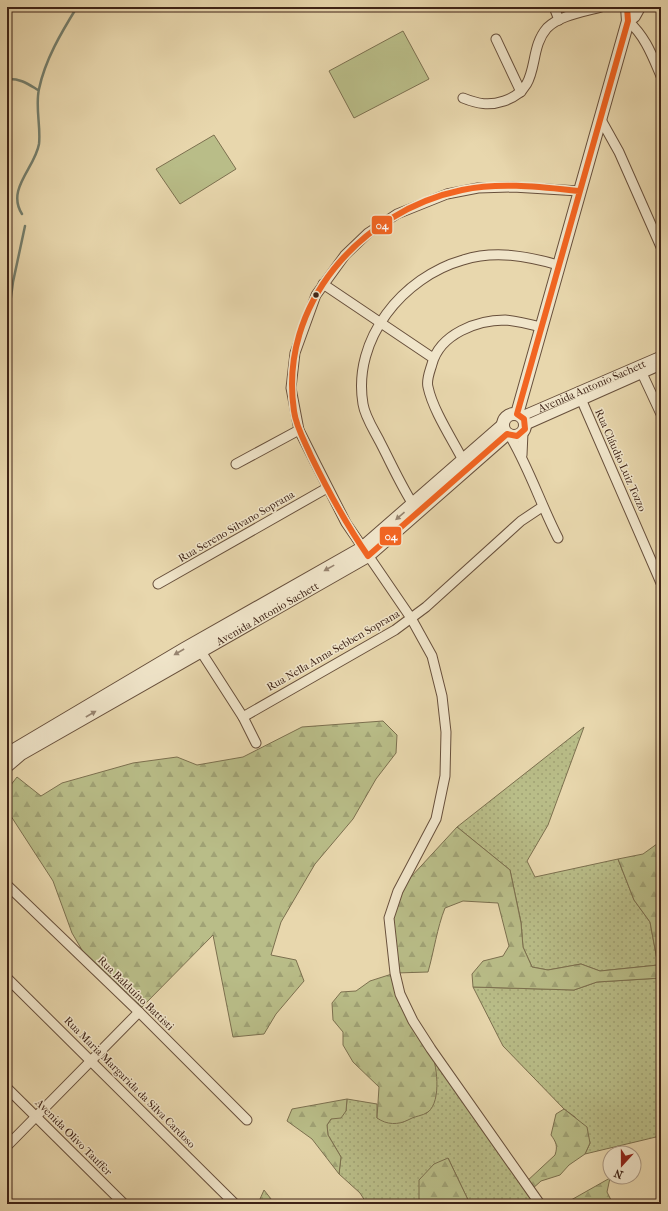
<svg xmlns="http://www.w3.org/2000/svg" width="668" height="1211" viewBox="0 0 668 1211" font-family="'IM FELL French Canon',serif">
<defs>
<pattern id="grass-dots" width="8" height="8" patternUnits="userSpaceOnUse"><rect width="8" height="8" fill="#b9bd88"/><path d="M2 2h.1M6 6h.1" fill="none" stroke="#a0a275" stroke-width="1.8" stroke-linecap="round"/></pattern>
<pattern id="forest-firs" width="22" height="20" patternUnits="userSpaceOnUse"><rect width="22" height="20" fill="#b9bd88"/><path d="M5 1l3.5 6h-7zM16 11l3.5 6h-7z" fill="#a0a275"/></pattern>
</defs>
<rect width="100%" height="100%" fill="#e8d7ad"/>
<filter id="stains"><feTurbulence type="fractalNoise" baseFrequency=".005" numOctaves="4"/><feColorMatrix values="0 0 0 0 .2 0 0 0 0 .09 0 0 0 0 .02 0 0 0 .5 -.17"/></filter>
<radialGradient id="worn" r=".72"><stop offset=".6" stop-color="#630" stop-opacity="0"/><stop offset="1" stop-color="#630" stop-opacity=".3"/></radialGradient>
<path fill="url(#grass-dots)" stroke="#7c704f" d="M 584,727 L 548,825 L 527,861 L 535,877 L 618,859 L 634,900 L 650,922 L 658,965 L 600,971 L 581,964 L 548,970 L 532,967 L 523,947 L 521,922 L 510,870 L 457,827 Z
M 661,978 L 661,1129 L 656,1137 L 585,1154 L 590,1143 L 575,1117 L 564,1109 L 503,1046 L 473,987 L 574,990 L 597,982 Z
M 431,1049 L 540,1204 L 470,1204 L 448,1158 L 419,1200 L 421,1204 L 367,1204 L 360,1193 L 339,1174 L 341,1157 L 328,1135 L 327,1125 L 331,1119 L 346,1111 L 347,1099 L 377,1104 L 377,1118 L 403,1122 L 416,1115 L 427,1113 Z
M 264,1190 L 275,1204 L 261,1204 L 260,1199 Z"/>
<path fill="url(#forest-firs)" stroke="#7c704f" d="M 383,721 L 397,735 L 396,753 L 376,779 L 353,819 L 315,864 L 281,922 L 271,955 L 296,960 L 304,981 L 276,1014 L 264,1034 L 233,1037 L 213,935 L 142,1007 L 82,950 L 72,933 L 53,881 L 7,810 L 7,790 L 17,777 L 41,796 L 62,783 L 133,763 L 177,757 L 197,765 L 243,757 L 302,727 Z
M 457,827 L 510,870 L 521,923 L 523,947 L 532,967 L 548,970 L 581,964 L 600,971 L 658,965 L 650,922 L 634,900 L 618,859 L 643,854 L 661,841 L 661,978 L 597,982 L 574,990 L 473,987 L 472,974 L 483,961 L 503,956 L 509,946 L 498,903 L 463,901 L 445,908 C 437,928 434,951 428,972 L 396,973 C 397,980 397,988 400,994 C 408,1013 422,1029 430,1048 C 437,1063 442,1101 428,1112 C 423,1116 414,1116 408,1120 C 398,1125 387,1125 377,1118 L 379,1087 L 353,1062 L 343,1045 L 343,1032 L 333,1020 L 332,1003 L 341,992 L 356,991 L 370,981 L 395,973 L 389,918 L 398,891 Z
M 347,1099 L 346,1111 L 341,1118 L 331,1119 L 327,1125 L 328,1135 L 341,1157 L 339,1174 L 312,1139 L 287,1121 L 292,1109 Z
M 564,1109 L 587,1127 L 590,1143 L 585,1154 L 569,1165 L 560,1175 L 541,1181 L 531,1190 L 526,1182 L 555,1155 C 558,1146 556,1142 551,1135 L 556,1114 Z
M 448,1158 L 470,1204 L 421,1204 L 419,1200 L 419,1180 L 434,1164 Z
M 610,1178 L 607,1192 L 613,1204 L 564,1204 Z"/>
<path fill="#b9bd88" stroke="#7c704f" d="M 403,31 L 429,79 L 354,118 L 329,71 Z
M 214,135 L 236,169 L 180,204 L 156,169 Z"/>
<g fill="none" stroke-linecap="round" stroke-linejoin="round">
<path stroke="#747e6c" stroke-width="2.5" d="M 7,79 C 20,78 28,84 38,90
M 22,214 C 6,189 35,168 39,144 C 41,126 35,107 39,89 C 45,60 61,33 77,7
M 7,326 L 13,282 L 25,226"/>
<g stroke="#68503c" stroke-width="11">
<g id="minor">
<path d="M 554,7 L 559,20"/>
<path d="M 628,21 C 645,36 652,55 661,76"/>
<path d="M 496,39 L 521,92"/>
<path d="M 463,98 C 478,104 489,106 504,101 C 543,88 526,52 547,28 C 560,15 584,12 601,7"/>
<path d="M 600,118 L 619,152 L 661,247"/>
<path d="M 323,284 L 433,358"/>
<path d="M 640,369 L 661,414"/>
<path d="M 578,392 L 661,583"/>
<path id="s1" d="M 522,416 L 661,356"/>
<path d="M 526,425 L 661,365"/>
<path d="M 510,436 C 529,468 541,505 558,538"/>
<path d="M 522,455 L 523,432"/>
<path d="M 236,464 L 299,430"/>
<path d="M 465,464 C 454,442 433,411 428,387 C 426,380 430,371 432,364 C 440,334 477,320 505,320 C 517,321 529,324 541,327"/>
<path d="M 416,509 C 402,488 392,465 380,442 C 374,430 365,417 363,404 C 352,339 403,277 463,260 C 495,250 527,256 558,265"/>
<path d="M 158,584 L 327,488"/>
<path d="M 198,647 L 243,717 L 256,743"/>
<path d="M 243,717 L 395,630 L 426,607 L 521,521 L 542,507"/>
<path d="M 7,885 L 139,1012 L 247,1120"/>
<path d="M 7,978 L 235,1204"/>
<path d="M 7,1088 L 124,1204"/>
<path d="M 7,1146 L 139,1012"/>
<path d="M 540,1204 L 431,1049 L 413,1021 L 400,994 L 395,973 L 389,918 L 398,891 L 436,819 L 445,776 L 446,732 L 442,696 L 432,656 L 411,618 L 346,523 L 316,464 L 299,430 L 291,388 L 295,353 L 316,295 L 345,255 L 368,233 L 397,214 L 447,194 L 478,188 L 513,187 L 579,191"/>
</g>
</g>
<g stroke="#68503c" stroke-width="14">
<g id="tertiary">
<path d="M 628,21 L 634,16 L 639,7"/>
<circle cx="514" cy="425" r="11"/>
<path d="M 517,414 L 628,21 L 627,7"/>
<path d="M 7,754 L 184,649 L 362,548 L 503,425"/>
<path id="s2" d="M 7,766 L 21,754 L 368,556 L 507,434"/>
</g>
</g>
<use href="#minor" stroke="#f0e5ca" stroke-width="9"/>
<use href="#tertiary" stroke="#f0e5ca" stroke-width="12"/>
<g stroke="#f0e5ca" stroke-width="9">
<path id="bus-1" d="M 579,191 C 540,187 500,182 462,190 C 361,211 278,305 294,411 C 296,427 305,442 311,456 C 328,491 346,524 368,556 L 507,434 L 517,436 L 525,429 L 524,419 L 517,414 L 628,21 L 627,7"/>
</g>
<use href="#bus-1" stroke="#f26522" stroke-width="6"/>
</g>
<defs><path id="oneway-solid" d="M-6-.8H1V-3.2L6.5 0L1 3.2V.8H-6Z"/></defs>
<g fill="#978470">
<use href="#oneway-solid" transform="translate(400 516) rotate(139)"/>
<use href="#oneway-solid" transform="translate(329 568) rotate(151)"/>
<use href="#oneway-solid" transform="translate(179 652) rotate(150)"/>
<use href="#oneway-solid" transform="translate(91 714) rotate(-30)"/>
</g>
<circle fill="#3e2316" stroke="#f0e5ca" stroke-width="1.5" cx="316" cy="295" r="3.5"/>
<g text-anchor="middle" stroke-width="3" stroke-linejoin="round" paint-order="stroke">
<g font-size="11" fill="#3e2316" stroke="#f0e5ca">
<text dy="4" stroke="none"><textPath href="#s1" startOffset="76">Avenida Antonio Sachett</textPath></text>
<text transform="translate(621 460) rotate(66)" y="4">Rua Cláudio Luiz Tozzo</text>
<text transform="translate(236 526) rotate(-30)" y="4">Rua Sereno Silvano Soprana</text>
<text dy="4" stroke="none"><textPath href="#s2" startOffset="302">Avenida Antonio Sachett</textPath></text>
<text transform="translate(333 650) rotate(-30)" y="4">Rua Nella Anna Sebben Soprana</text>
<text transform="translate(136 993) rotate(44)" y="4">Rua Balduíno Battisti</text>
<text transform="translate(130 1082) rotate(45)" y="4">Rua Maria Margarida da Silva Cardoso</text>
<text transform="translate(74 1137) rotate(45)" y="4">Avenida Olivo Tauffer</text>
</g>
</g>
<g stroke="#f0e5ca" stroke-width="1.5">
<rect x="371" y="215" width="22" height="20" rx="4" fill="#f26522"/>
<rect x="379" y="526" width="23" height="20" rx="4" fill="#f26522"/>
</g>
<g font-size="11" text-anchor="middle" font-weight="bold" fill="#fff">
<text x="382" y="229">04</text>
<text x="391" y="540">04</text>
</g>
<rect width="668" height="1211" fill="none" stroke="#e8d7ad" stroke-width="24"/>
<rect x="8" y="8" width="652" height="1195" fill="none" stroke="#3e2316" stroke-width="2"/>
<rect x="12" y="12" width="644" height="1187" fill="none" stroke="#3e2316"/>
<g transform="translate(622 1165) rotate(201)"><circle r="19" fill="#f0e5ca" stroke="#a99782"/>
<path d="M0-3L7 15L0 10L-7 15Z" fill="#8f2418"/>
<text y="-6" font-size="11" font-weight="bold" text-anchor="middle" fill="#3e2316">N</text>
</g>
<rect width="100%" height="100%" filter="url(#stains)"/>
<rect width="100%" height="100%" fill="url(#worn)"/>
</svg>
